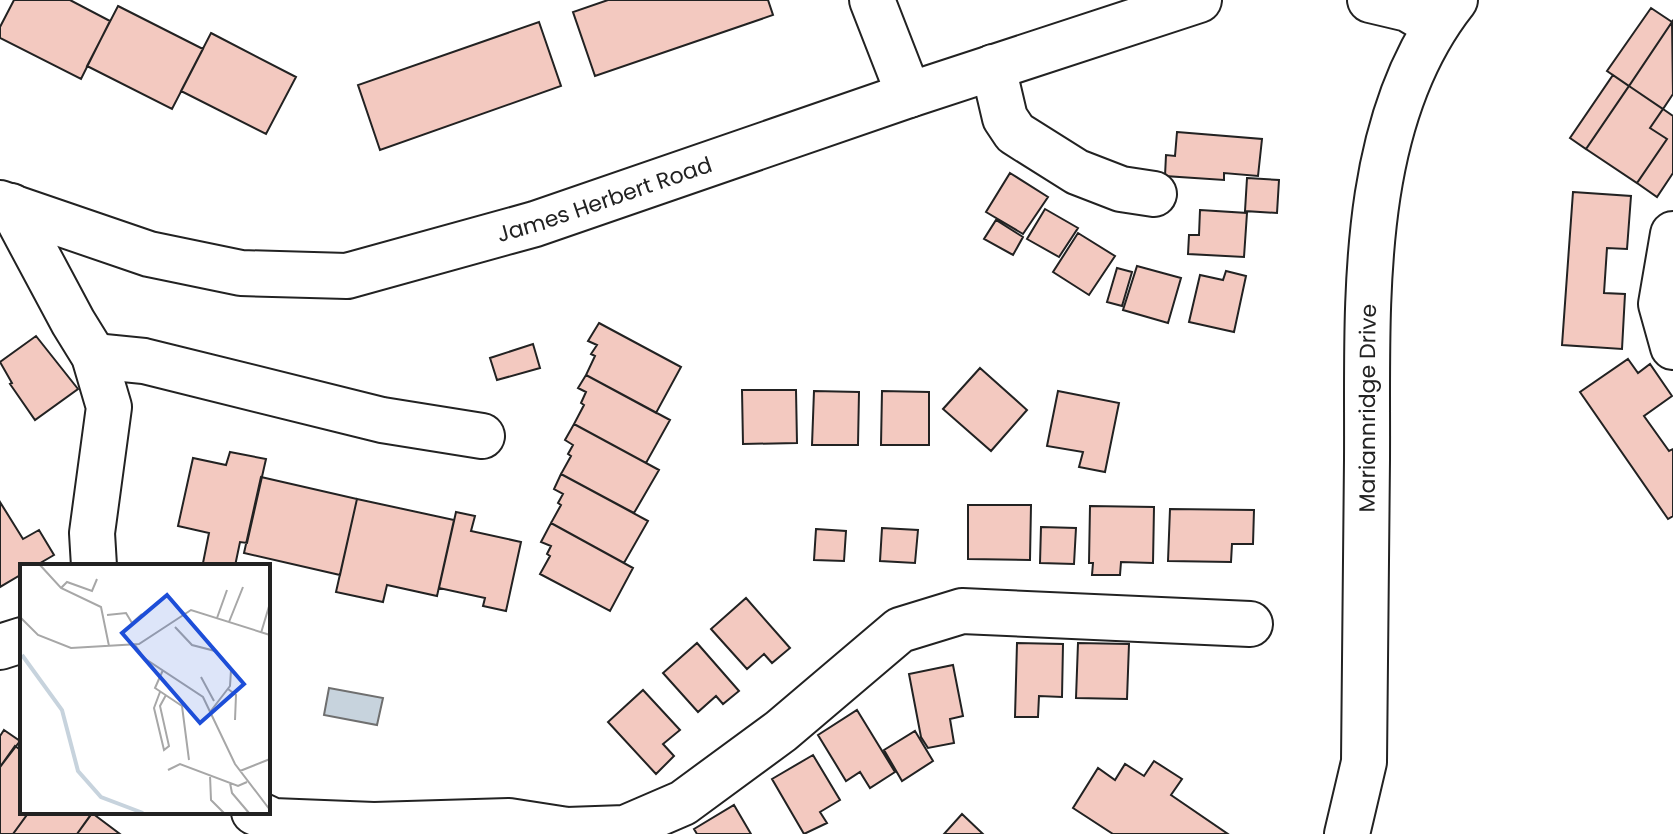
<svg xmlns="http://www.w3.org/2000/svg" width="1673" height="834" viewBox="0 0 1673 834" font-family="Poppins,sans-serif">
<rect width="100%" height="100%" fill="#fff"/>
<path fill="#c7d3dd" stroke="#6f6f6f" stroke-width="2" d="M 329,688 L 383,698 L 377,725 L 324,715 Z"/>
<path fill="#f3c9c0" stroke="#222" stroke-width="2" d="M 14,0 L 70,0 L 110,21 L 81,79 L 0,38 L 0,27 Z
M 608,0 L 768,0 L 773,15 L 595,76 L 573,12 Z
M 118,6 L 203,49 L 172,109 L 87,66 Z
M 1651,8 L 1672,22 L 1629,86 L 1607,71 Z
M 539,22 L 561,86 L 380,150 L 358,85 Z
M 1672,22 L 1673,94 L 1663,109 L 1629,86 Z
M 211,33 L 296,77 L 266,134 L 181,91 Z
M 1613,75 L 1629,86 L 1586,149 L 1570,138 Z
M 1629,86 L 1663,109 L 1650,128 L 1667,139 L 1637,183 L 1586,149 Z
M 1663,109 L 1673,116 L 1673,173 L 1657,197 L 1637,183 L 1667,139 L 1650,128 Z
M 1177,132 L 1262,139 L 1258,176 L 1224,173 L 1224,180 L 1165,176 L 1166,155 L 1175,156 Z
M 1010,173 L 1048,197 L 1023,234 L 986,212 Z
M 1247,178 L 1279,180 L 1277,213 L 1245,211 Z
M 1573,192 L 1631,196 L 1627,249 L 1607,248 L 1604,293 L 1625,294 L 1622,349 L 1562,345 Z
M 1045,209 L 1078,228 L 1059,257 L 1027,239 Z
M 1200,210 L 1247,213 L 1244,257 L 1188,254 L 1189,235 L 1199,235 Z
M 996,220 L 1023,237 L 1013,255 L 984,239 Z
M 1078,233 L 1115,256 L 1089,295 L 1053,272 Z
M 1137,266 L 1181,278 L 1168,323 L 1123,310 Z
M 1117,268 L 1132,272 L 1122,306 L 1107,302 Z
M 1226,271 L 1246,276 L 1234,332 L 1189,322 L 1200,275 L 1223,280 Z
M 599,323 L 681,367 L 656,413 L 586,375 L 595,356 L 591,354 L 597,345 L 588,341 Z
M 36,336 L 78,389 L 35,420 L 10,384 L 12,383 L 0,362 Z
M 533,344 L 540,368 L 497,380 L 490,358 Z
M 1628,359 L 1638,373 L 1650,364 L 1672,396 L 1644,416 L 1669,451 L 1673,449 L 1673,516 L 1668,519 L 1580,392 Z
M 980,368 L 1027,410 L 991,451 L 943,409 Z
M 586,375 L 670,420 L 646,463 L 574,424 L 584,405 L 581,403 L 586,392 L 578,388 Z
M 742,390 L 796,390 L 797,443 L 743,444 Z
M 814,391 L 859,392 L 858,445 L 812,445 Z
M 882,391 L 929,392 L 929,445 L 881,445 Z
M 1058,391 L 1119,403 L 1105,472 L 1079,467 L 1083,452 L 1047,446 Z
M 574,424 L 659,470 L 634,513 L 561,474 L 571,456 L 568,454 L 573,445 L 565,440 Z
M 230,452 L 266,459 L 247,543 L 240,542 L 235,566 L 216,566 L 203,563 L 209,533 L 178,526 L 193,458 L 226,465 Z
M 561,474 L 648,521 L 624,563 L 551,523 L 561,505 L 558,503 L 563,494 L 554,489 Z
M 261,477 L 357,499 L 340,575 L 244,553 Z
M 357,499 L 454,520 L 437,596 L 387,585 L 383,602 L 336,592 Z
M 0,502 L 23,539 L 39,530 L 54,555 L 35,566 L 22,566 L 22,574 L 0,587 Z
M 968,505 L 1031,505 L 1030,560 L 968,559 Z
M 1090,506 L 1154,507 L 1153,563 L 1121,562 L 1120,575 L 1092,575 L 1093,563 L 1089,563 Z
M 1170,509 L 1254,510 L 1253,544 L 1232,544 L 1231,562 L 1168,561 Z
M 456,512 L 475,516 L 471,531 L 521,542 L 506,611 L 483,606 L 485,598 L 439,588 Z
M 551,523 L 633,568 L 610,611 L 540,574 L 550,556 L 547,554 L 551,546 L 541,542 Z
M 1041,527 L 1076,528 L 1074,564 L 1040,563 Z
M 882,528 L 918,530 L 915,563 L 880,561 Z
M 816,529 L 846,531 L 844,561 L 814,560 Z
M 746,598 L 790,648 L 772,663 L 764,654 L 747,669 L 711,629 Z
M 697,643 L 739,691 L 723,704 L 716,696 L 698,712 L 663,673 Z
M 1017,643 L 1063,644 L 1062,697 L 1039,696 L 1038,717 L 1015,717 Z
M 1078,643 L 1129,644 L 1127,699 L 1076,698 Z
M 953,665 L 963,716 L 950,719 L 954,743 L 928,748 L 921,737 L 909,674 Z
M 643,690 L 680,730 L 663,744 L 674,756 L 656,774 L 608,722 Z
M 857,710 L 895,772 L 870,788 L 860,772 L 846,781 L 818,735 Z
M 4,730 L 20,741 L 0,767 L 0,736 Z
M 915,731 L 933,761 L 902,781 L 884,750 Z
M 15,746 L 22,751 L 22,812 L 29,812 L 13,834 L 0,834 L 0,767 Z
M 813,755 L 840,800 L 820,812 L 827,823 L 804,834 L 772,779 Z
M 1154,761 L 1182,779 L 1171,795 L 1228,834 L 1113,834 L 1073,808 L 1098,768 L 1115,780 L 1125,764 L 1144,776 Z
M 734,805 L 751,834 L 697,834 L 694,829 Z
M 29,812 L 93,812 L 77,834 L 13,834 Z
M 92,813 L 120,834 L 77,834 Z
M 962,814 L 983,834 L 944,834 Z"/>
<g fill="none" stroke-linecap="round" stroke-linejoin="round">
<g stroke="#222" stroke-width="48">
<g id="minor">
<path d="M 872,0 L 909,95"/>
<path d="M 1370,0 L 1408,9 L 1435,25"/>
<path d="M 993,67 L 1005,118 L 1015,133 L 1077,172 L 1121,189 L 1154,194"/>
<path id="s1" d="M 0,203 L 149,254 L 241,273 L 347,276 L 535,224 L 909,95 L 1199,0"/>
<path d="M 11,206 L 73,322 L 94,356 L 109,407 L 92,533 L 94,566"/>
<path d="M 1673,234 L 1661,304 L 1673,347"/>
<path d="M 94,356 L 144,361 L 382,420 L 482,436"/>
<path d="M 0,647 L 22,640"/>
<path d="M 254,812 L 273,821 L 374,825 L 509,821 L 567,830 L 625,828 L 683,803 L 781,731 L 900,630 L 962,611 L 1250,624"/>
<path id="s2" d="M 1347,834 L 1364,762 C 1365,662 1366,561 1367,460 C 1368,309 1356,125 1455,0"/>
</g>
</g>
<use href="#minor" stroke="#fff" stroke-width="44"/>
</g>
<g text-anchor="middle" stroke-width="6" stroke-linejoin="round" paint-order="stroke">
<g font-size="22" fill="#222" stroke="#fff">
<text dy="8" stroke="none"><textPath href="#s1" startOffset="626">James Herbert Road</textPath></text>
<text dy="8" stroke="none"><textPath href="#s2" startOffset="428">Mariannridge Drive</textPath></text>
</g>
</g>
<g transform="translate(20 564)">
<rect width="250" height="250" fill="#fff"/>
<path fill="none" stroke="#c7d3dd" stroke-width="4" d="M 2,91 L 42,146 L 58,207 L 81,233 L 123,249"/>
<path fill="none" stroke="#a7a7a7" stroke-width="2" d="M 20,1 L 41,24 L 81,43 L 89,82M 41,24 L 47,18 L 72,27 L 77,15M 87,51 L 106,49 L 112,59 L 122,50M 0,53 L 18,71 L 51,84 L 119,80 L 171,46 L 250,71M 197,54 L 207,26M 209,58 L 223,23M 155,63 L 172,81 L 195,87 L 211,106 L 210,122 L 190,148M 241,69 L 250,39M 115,81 L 124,94 L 183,133 L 215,200 L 250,246M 143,106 L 135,124 L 162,142 L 169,196M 181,113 L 194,137M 208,125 L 216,131 L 215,156M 140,128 L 134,144 L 144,186 L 149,182 L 140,142 L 146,131M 148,206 L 160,200 L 218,222 L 227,218M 220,207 L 250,195M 190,211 L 191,236 L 204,249M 210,219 L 212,229 L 229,249"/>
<path fill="#1d4ed8" fill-opacity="0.15" stroke="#1d4ed8" stroke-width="4" d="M 147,31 L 224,120 L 180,159 L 102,69 Z"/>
<rect width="250" height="250" fill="none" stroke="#222" stroke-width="4"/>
</g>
</svg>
